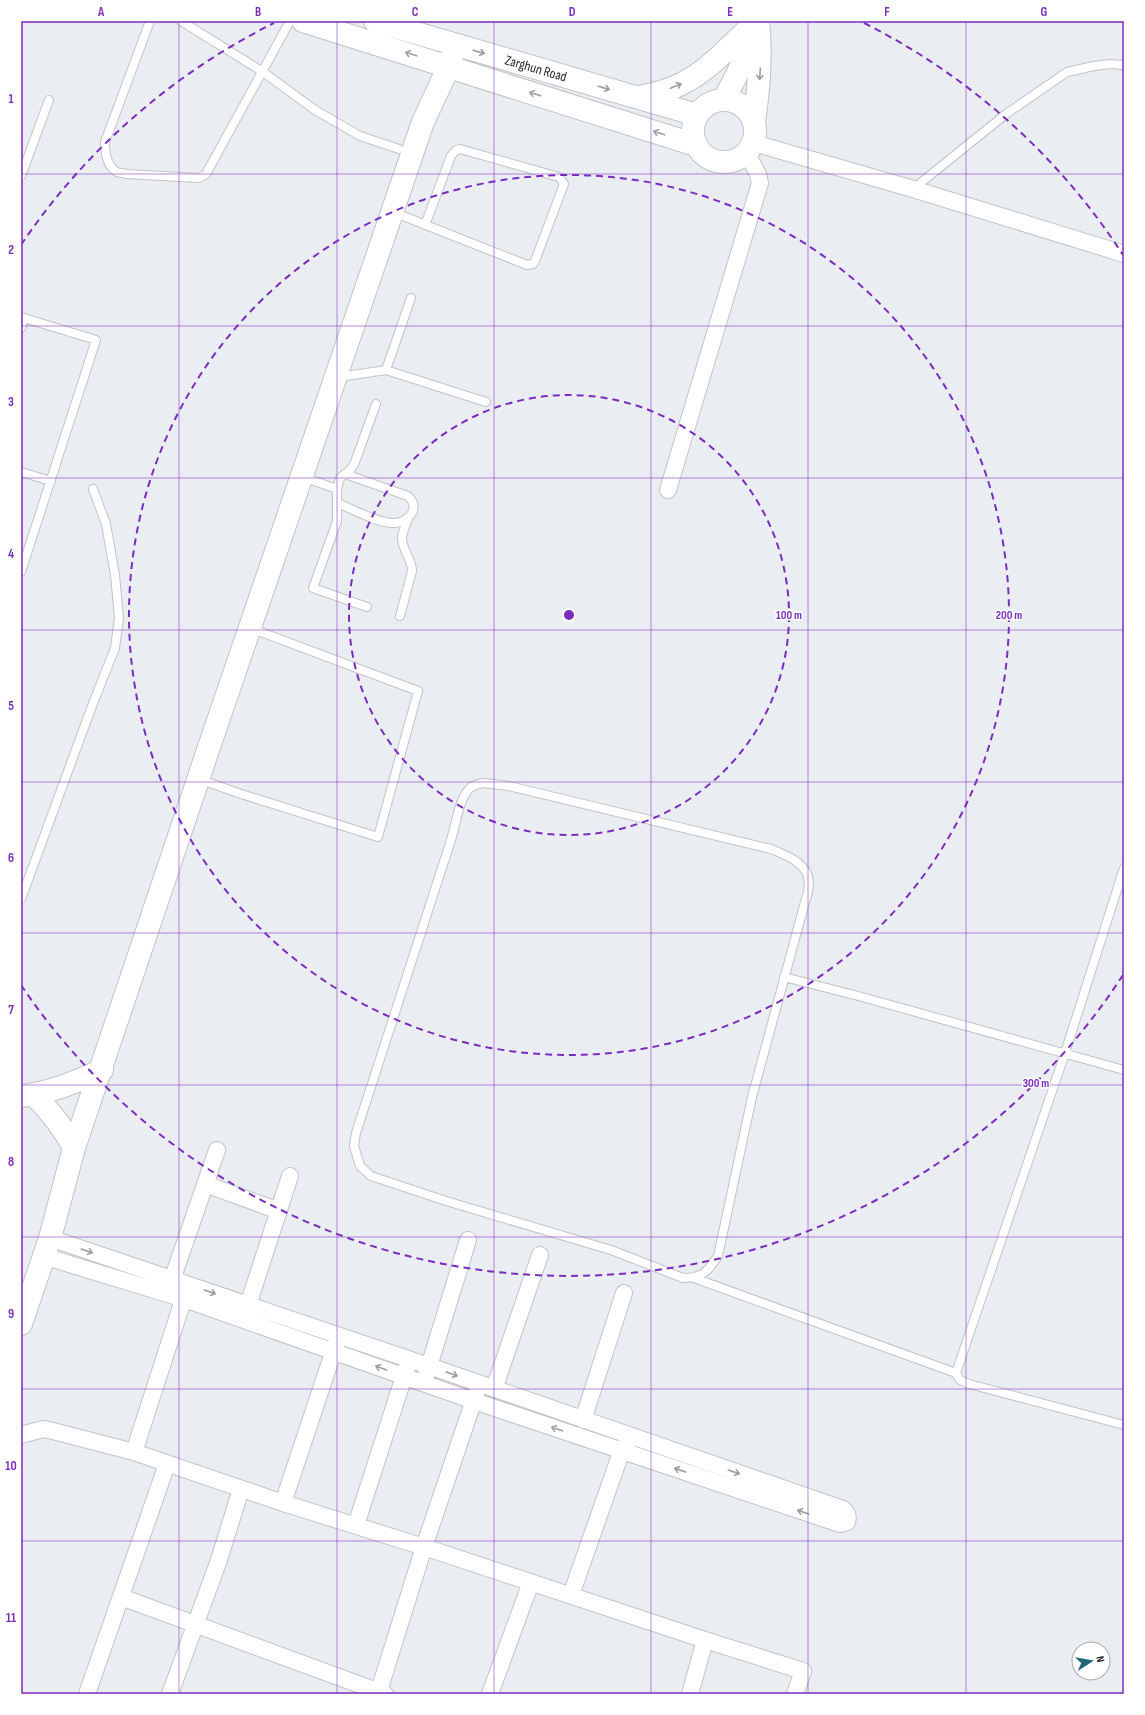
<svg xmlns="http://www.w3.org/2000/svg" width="1145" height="1715" viewBox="0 0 1145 1715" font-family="'Sofia Sans Condensed',sans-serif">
<rect width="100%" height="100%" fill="#eaeef2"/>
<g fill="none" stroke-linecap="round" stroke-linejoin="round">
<g stroke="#c0c3c7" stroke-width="10">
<path id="lane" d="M 150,21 L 105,142 C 105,152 106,166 117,172 C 119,173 124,173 126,174 L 199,178 L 206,174 L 290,21
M 181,21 L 263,72 L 315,110 L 360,136 L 399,149
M 21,176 L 49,100
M 913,189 L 1006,114 L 1067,72 L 1094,66 L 1109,64 L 1124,65
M 393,212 L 527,265 L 533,264 L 535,261 L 564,184 L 559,177 L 460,149 L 456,150 L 451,156 L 425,225
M 21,328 L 24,318 L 96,340 L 21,572
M 386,370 L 411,298
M 339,377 L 386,370 L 486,402
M 21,472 L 51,481
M 303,477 L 337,489
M 337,503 C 353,509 375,522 392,523 C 407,524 422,509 408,496 L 345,474
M 367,607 L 313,588 L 337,521 L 337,489 L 340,478 L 351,469 L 355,462 L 376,404
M 400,616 L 412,571 C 412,559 402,550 402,538 C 402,532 406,525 408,519
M 199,779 L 238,793 L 378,837 L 418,691 L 250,628
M 483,783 L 509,786 L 771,849 C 785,855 809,863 809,883 C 809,889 807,896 805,902 L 752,1097 L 718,1256 C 708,1271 703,1278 683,1278 L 611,1250 L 446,1201 L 371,1176 L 360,1166 L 354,1146 L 356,1133 L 451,840 C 456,824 458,802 469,789 C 473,785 478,784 483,783 Z
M 1124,868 L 1065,1053 L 956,1373 L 960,1380 L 969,1384 L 1124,1425
M 21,899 L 92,706 L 115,648 L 119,618 L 115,575 L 106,524 L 93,489
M 784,977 L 862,997 L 1124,1070
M 694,1278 L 956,1373"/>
</g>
<g stroke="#c0c3c7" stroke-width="18">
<path id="street" d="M 754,143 L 913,189 L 1124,254
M 668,490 L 760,183 L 758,174 L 747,154
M 205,1184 L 279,1211
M 43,1256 L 184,1299 L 474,1401 L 840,1524 L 847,1522 C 849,1516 848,1513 843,1509 L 429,1366 L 50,1238
M 172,1280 L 217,1150
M 248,1305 L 290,1176
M 426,1376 L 468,1240
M 494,1389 L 540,1255
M 583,1420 L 624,1293
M 21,1435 L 43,1429 L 49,1430 L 134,1452 L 283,1503 L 424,1547 L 705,1640 L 803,1671 L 795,1694
M 134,1452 L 187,1288
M 283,1503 L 337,1341
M 356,1525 L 407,1367
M 571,1595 L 622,1450 L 628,1441
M 121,1597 L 385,1694
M 87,1694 L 167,1464
M 170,1694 L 219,1560 L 241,1489
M 378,1694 L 424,1547 L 477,1391
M 490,1694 L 531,1582
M 690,1694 L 705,1640"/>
</g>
<g stroke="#c0c3c7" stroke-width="24">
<path id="secondary" d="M 303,21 L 696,145
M 375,21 L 697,115
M 639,97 C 654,94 669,91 683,83 C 711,69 730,45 753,25
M693 131a31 31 0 1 1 62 0a31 31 0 1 1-62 0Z
M 723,100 C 737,77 748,54 753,28
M 754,122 C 759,88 762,55 758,21
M 34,1095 C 50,1111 63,1127 74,1148
M 21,1096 C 50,1093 76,1082 102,1070
M 21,1324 L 50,1238 L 74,1148 L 208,750 L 423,122 L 449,66 L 455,46"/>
</g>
<use href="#lane" stroke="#fff" stroke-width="8"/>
<use href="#street" stroke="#fff" stroke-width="16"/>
<use href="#secondary" stroke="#fff" stroke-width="22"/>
</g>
<defs><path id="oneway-shaft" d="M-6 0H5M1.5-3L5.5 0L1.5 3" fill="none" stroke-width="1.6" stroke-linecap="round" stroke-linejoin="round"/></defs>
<g stroke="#9d9e9e">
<use href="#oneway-shaft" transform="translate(479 52) rotate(16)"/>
<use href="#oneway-shaft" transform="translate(411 54) rotate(-163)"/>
<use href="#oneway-shaft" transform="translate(760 74) rotate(94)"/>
<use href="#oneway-shaft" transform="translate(676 86) rotate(-23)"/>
<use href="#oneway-shaft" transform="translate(604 88) rotate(16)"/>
<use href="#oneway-shaft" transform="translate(535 94) rotate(-162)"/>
<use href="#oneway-shaft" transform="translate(659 133) rotate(-162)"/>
<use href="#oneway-shaft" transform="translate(87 1251) rotate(19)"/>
<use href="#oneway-shaft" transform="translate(210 1292) rotate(19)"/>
<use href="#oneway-shaft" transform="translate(381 1368) rotate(-160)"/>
<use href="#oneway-shaft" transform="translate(452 1374) rotate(20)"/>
<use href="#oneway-shaft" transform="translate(557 1429) rotate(-162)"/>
<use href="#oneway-shaft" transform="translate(680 1470) rotate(-161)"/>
<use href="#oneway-shaft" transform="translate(734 1472) rotate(19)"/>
<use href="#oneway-shaft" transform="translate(803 1512) rotate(-161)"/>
</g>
<path fill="none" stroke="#7b2cbf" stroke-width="1" stroke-opacity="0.55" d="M 179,21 L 179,1694M 337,21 L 337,1694M 494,21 L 494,1694M 651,21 L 651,1694M 808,21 L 808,1694M 966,21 L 966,1694M 21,174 L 1124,174M 21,326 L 1124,326M 21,478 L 1124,478M 21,630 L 1124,630M 21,782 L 1124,782M 21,933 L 1124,933M 21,1085 L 1124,1085M 21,1237 L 1124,1237M 21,1389 L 1124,1389M 21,1541 L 1124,1541"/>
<g fill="none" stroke="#7b2cbf" stroke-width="2" stroke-dasharray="7 5">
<circle cx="569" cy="615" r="220"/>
<circle cx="569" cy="615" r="440"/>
<path d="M1123 975A661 661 0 0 1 21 985M21 245A661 661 0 0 1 274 23M864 23A661 661 0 0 1 1123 255"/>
</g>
<g text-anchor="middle" stroke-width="3" stroke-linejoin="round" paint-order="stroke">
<g font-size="14" fill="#252728" stroke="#fff">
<text transform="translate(536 68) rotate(16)" y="5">Zarghun Road</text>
</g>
</g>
<circle cx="569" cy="615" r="6" fill="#7b2cbf" stroke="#fff" stroke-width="2"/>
<g font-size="12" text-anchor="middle" font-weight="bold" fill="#7b2cbf" stroke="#fff" stroke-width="3" stroke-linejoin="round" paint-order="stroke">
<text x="789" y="619">100 m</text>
<text x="1009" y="619">200 m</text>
<text x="1036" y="1087">300 m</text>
</g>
<rect width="1145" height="1715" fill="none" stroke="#ffffff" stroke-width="44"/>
<g transform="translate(1091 1661) rotate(78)"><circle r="19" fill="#ffffff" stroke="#a8a9a9"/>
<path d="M0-3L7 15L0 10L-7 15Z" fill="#1e6773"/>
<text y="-6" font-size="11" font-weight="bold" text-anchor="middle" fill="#252728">N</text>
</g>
<rect x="22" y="22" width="1101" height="1671" fill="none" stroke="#7b2cbf" stroke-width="1.5"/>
<g font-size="13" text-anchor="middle" font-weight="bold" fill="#7b2cbf">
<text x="101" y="16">A</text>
<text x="258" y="16">B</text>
<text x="415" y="16">C</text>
<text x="572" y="16">D</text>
<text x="730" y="16">E</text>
<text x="887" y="16">F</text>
<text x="1044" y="16">G</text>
<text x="11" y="103">1</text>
<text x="11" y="254">2</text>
<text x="11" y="406">3</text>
<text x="11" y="558">4</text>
<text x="11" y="710">5</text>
<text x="11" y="862">6</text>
<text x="11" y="1014">7</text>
<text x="11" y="1166">8</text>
<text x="11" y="1318">9</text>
<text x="11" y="1470">10</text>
<text x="11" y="1622">11</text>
</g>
</svg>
